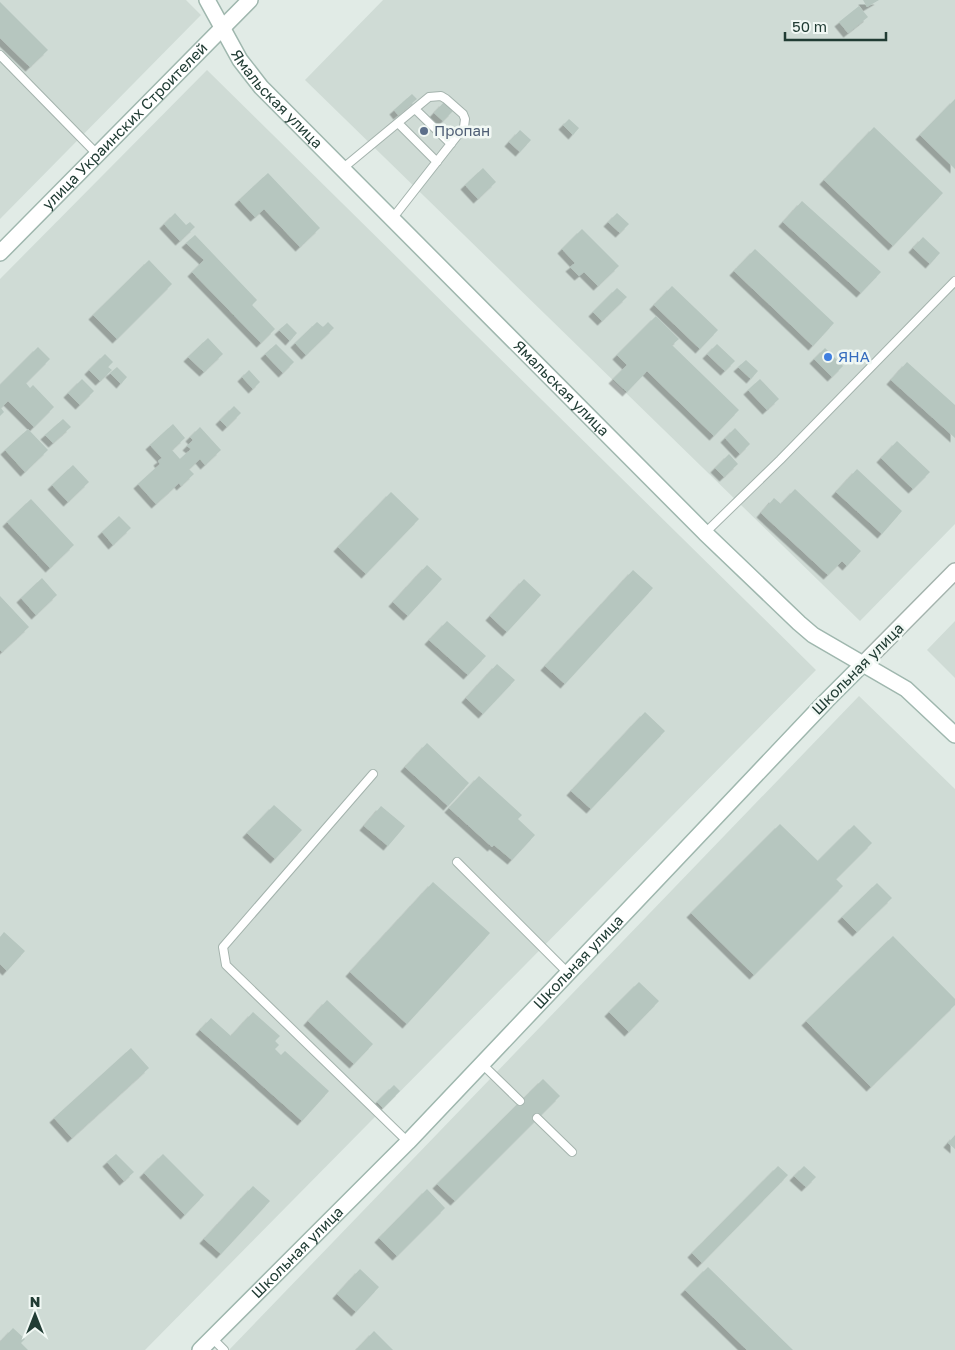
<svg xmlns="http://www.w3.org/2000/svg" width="955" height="1350" viewBox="0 0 955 1350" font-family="'Golos Text',sans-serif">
<defs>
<filter id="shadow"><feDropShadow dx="-4.5" dy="4.5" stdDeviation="0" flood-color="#0004"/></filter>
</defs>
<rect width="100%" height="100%" fill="#e1ebe6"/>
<path fill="#cfdbd5" d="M 0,0 L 186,0 L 201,15 L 0,219 Z
M 383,0 L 955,0 L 955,524 L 860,621 L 305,80 Z
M 207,70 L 816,670 L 145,1350 L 0,1350 L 0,279 Z
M 955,621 L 955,678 L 927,650 Z
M 859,696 L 955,789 L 955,1350 L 229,1350 Z"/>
<path fill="#b6c6bf" filter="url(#shadow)" d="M 863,0 L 879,0 L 867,7 Z
M 0,2 L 48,50 L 30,67 L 0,38 Z
M 859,6 L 868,17 L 848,33 L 839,22 Z
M 412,94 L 417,99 L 398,115 L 394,110 Z
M 955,99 L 955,169 L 920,135 Z
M 444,102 L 453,111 L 443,121 L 434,113 Z
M 569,119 L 579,128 L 573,135 L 563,125 Z
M 874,127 L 943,193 L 893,246 L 824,180 Z
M 520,130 L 531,140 L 520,152 L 509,142 Z
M 483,168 L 496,182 L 478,199 L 465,185 Z
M 268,173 L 320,228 L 300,247 L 264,209 L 255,217 L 239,200 Z
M 802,201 L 881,272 L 861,293 L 783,222 Z
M 175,213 L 186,225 L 190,222 L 195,227 L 180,241 L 164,224 Z
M 617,213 L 629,224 L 620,233 L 608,222 Z
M 582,229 L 619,266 L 598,286 L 584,272 L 579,276 L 570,267 L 575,263 L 562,249 Z
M 195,235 L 257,300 L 252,305 L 275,329 L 261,343 L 192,272 L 204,260 L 186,243 Z
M 923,237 L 940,253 L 930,264 L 913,248 Z
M 755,249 L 834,323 L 813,346 L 734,271 Z
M 149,260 L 172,284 L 117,339 L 93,315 Z
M 672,286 L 718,330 L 700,349 L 654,305 Z
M 617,288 L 627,297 L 602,321 L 593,312 Z
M 656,316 L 679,339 L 672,345 L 739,410 L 714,436 L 647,371 L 627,392 L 613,379 L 627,365 L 617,355 Z
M 317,322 L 323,327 L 328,322 L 334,328 L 306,355 L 295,343 Z
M 287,323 L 297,333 L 290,341 L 279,330 Z
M 208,338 L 223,354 L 204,372 L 188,357 Z
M 276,344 L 294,362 L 283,373 L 265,354 Z
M 717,344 L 735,361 L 725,371 L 707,354 Z
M 38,347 L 50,359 L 26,383 L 30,388 L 33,385 L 54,407 L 34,427 L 8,401 L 1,408 L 4,412 L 0,416 L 0,385 Z
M 825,348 L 843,366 L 832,377 L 814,359 Z
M 105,354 L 113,362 L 108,367 L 112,370 L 100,381 L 89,370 Z
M 746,360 L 758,371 L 751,379 L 738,367 Z
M 907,362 L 955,405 L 955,438 L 891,380 Z
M 117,367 L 127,377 L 121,384 L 110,373 Z
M 249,370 L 260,382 L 253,389 L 242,377 Z
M 82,379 L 94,391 L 80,405 L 68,393 Z
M 760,379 L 779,399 L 767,410 L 748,390 Z
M 234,406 L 241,413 L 227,427 L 220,420 Z
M 63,419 L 71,427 L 53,443 L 45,435 Z
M 173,424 L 185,438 L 172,450 L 180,459 L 191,449 L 187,446 L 193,440 L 190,437 L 200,427 L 221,450 L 205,465 L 200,459 L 189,469 L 194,474 L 181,486 L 179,483 L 156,504 L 138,484 L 160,464 L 158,461 L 162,458 L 150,445 Z
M 735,428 L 750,444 L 740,454 L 725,438 Z
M 28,429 L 48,450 L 25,472 L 5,450 Z
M 897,441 L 930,472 L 913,489 L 881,458 Z
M 729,454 L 738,464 L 724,477 L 715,468 Z
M 73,465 L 89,482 L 68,502 L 52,485 Z
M 857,469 L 902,511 L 882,534 L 836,492 Z
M 795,489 L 861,551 L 847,566 L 842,561 L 828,575 L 761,513 L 774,498 L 781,504 Z
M 391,492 L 419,519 L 366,574 L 338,547 Z
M 31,499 L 74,545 L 50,568 L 7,522 Z
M 119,516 L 131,528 L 113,545 L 102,532 Z
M 427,565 L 442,579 L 408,616 L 393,602 Z
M 633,570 L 653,588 L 565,684 L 545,666 Z
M 42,578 L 57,595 L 36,615 L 21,598 Z
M 524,579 L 541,595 L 507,632 L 490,616 Z
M 0,596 L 29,627 L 2,652 L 0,650 Z
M 447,621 L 486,656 L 468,675 L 429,640 Z
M 497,664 L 515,680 L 483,714 L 466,698 Z
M 645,712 L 665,731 L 591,809 L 571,791 Z
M 427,743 L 469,783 L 448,806 L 405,767 Z
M 479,776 L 522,815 L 518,819 L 535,835 L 512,860 L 494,845 L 492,847 L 449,808 Z
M 274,805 L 302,830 L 275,859 L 247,833 Z
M 381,806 L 405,826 L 388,846 L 364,826 Z
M 780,824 L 818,861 L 854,825 L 872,843 L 836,879 L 843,886 L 754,975 L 691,913 Z
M 433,882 L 490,933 L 407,1024 L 350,972 Z
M 877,883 L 892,898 L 857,932 L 842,917 Z
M 4,932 L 25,951 L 7,971 L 0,964 L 0,937 Z
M 893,936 L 955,999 L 955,1005 L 871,1087 L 806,1021 Z
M 639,982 L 659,1001 L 629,1032 L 609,1012 Z
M 327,1000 L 373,1044 L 354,1064 L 308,1021 Z
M 253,1012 L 280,1036 L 275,1041 L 279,1045 L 275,1049 L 281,1055 L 285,1051 L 329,1091 L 302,1121 L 200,1030 L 211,1018 L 231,1036 Z
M 131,1048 L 149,1068 L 72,1138 L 54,1118 Z
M 543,1079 L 560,1096 L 455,1201 L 437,1184 Z
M 394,1085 L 400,1091 L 383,1108 L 377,1102 Z
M 955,1135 L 955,1149 L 948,1143 Z
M 116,1154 L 134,1172 L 124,1181 L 107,1162 Z
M 163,1154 L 204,1195 L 185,1215 L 144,1173 Z
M 778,1166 L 788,1175 L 702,1263 L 692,1253 Z
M 804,1166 L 816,1177 L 806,1187 L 794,1176 Z
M 253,1186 L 270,1201 L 221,1254 L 204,1239 Z
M 427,1189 L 445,1208 L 397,1256 L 379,1238 Z
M 708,1267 L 793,1350 L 747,1350 L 685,1290 Z
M 360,1269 L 379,1287 L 356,1312 L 337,1294 Z
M 13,1328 L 25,1339 L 21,1343 L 28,1350 L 0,1350 L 0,1342 Z
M 374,1331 L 393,1350 L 356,1350 Z"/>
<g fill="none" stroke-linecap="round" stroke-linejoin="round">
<g stroke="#a4b3ad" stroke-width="10">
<path id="lane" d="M 0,55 L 94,151
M 415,109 L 451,144
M 398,123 L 437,162
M 342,169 L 429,97 L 441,96 L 446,99 L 463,114 L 465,119 L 464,127 L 392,219
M 705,533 L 780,460 L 955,281
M 373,774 L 223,947 L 226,965 L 408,1142
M 457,862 L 568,973
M 482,1064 L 520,1101
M 537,1118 L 572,1152
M 212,1338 L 224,1350"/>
</g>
<g stroke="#a4b3ad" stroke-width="18">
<path id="street" d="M 863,664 L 955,571"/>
</g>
<g stroke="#9fb7ae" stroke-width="18">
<g id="secondary">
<path id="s1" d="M 207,0 L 240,60 L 261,87 L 705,533 L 799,623 L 813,635 L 906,689 L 955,735"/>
<path id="s2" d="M 0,253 L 250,0"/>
<path id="s3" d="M 200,1350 L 408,1142 L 826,701 L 863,664"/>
</g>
</g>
<use href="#lane" stroke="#fff" stroke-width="8"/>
<use href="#street" stroke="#fff" stroke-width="15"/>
<use href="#secondary" stroke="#fff" stroke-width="15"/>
</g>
<circle fill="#5c6f8a" stroke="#f1f8f4" stroke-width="2" cx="424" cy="131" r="5"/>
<circle fill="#3f7fe0" stroke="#f1f8f4" stroke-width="2" cx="828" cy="357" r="5"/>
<g text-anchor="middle" stroke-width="5" stroke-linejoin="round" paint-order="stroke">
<g font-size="15" fill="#213c34" stroke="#f1f8f4">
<text dy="5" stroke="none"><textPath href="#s1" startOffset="122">Ямальская улица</textPath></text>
<text dy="5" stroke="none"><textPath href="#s2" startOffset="178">улица Украинских Строителей</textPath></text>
<text dy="5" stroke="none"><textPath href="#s1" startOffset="528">Ямальская улица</textPath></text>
<text transform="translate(858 669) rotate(-45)" y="5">Школьная улица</text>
<text dy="5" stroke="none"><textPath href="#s3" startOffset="542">Школьная улица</textPath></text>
<text dy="5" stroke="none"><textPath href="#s3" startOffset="138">Школьная улица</textPath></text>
</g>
<g font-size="15" fill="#4e5e75" stroke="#f1f8f4" text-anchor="start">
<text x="434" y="136">Пропан</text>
</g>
<g font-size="15" fill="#366cbe" stroke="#f1f8f4" text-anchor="start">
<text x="838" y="362">ЯНА</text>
</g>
</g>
<g transform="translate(35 1315)" stroke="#f1f8f4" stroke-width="4" paint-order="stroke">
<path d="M0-4L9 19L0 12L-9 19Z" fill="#213c34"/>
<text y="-8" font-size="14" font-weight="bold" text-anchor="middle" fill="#213c34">N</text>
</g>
<path d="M785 32v8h101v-8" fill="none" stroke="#213c34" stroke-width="2.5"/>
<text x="792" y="32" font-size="15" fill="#213c34" stroke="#f1f8f4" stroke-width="4" paint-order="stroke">50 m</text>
</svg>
